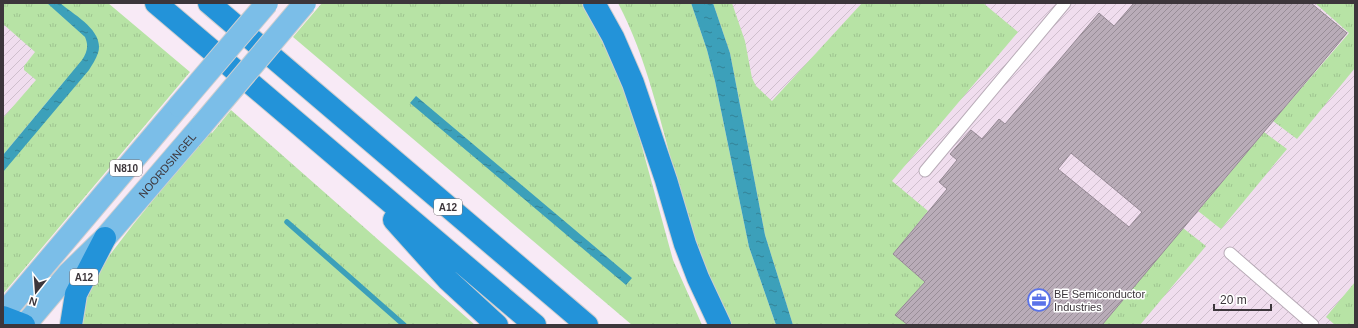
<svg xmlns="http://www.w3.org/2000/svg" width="1358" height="328" viewBox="0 0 1358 328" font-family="Helvetica,sans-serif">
<defs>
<pattern id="industrial-furrows" width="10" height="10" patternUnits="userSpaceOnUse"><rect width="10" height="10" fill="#f0ddee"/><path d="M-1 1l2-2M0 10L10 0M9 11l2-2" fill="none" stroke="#cfbecd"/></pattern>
<pattern id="grass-tufts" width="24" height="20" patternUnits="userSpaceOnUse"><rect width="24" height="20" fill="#b7e3a5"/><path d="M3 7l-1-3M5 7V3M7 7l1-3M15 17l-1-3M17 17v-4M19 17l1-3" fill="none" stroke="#9ec38f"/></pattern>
<pattern id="water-ripples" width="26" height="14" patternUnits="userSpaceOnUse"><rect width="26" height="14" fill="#3ca0ba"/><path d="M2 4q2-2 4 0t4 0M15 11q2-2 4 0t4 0" fill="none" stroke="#348398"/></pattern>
<pattern id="building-hatch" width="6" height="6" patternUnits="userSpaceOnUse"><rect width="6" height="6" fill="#b9acb8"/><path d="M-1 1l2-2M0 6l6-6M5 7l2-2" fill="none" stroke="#988d97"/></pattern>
</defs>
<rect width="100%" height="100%" fill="#f8eaf6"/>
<path fill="url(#industrial-furrows)" d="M 3,3 L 91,34 L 3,162 Z
M 703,3 L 1355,3 L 1355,325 L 786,325 Z"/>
<path fill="url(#grass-tufts)" d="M 3,3 L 108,3 L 190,72 L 3,294 L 3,162 L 67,78 L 3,155 L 3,118 L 36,80 L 24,70 L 24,66 L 35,52 L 3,24 Z
M 322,3 L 584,3 L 622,74 L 673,260 L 702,325 L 632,325 L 293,37 Z
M 618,3 L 691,3 L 707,50 L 715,81 L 749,247 L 776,325 L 732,325 C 708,279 691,231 677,181 C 660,121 647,58 618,3 Z
M 713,3 L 732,3 L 745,41 L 752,78 L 756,86 L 772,101 L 862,3 L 983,3 L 1018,32 L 892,181 L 928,211 L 893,254 L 925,282 L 896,315 L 908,325 L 793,325 L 765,235 L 730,53 Z
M 1315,3 L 1355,4 L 1355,68 L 1297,139 L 1273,121 L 1349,33 Z
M 231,110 L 475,325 L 81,325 L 83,297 L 99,269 L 132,226 L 209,131 L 212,133 Z
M 1264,132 L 1287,149 L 1221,229 L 1198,211 Z
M 1183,228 L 1206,246 L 1140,325 L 1102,325 Z
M 1355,282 L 1355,325 L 1335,325 L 1326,317 Z"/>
<path fill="url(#water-ripples)" d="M 47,3 L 60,3 C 74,15 105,31 98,53 C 96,59 92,65 89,70 L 3,172 L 3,155 L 82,60 C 87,52 89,46 85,37 Z
M 691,3 L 713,3 L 730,53 L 765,235 L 793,325 L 776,325 L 749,247 L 715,81 L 707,50 Z
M 416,96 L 632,278 L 626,285 L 410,103 Z"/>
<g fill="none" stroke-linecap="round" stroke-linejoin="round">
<path stroke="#3ca0ba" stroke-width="5.5" d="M 287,222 L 404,325"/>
</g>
<path fill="url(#building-hatch)" stroke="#958994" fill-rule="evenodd" d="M 1134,3 L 1311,3 L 1347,33 L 1102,325 L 908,325 L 895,315 L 925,282 L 893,254 L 947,189 L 939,182 L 957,160 L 950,154 L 971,130 L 982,139 L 999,119 L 1005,124 L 1099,13 L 1114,26 ZM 1071,153 L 1142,212 L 1129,227 L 1058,169 Z"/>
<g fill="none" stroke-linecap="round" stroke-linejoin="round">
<g stroke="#b9acb8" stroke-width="13">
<path id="lane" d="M 925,171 L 1065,3
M 1230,253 L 1313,325"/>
</g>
<g stroke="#d0cfd0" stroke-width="24">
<g id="primary">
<path d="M 3,314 L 179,106"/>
<path id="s1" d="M 25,325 L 68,274 L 105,238 L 202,125"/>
</g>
</g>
<g stroke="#d0cfd0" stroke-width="24">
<path id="highway" d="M 156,3 L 535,325
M 209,3 L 587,325
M 594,3 L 613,37 L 633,83 L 666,180 L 685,244 L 698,278 L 720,325
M 394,220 L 448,280 L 497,325
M 3,317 L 24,325
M 71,325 L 76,294 L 105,238"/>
</g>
<use href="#lane" stroke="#fff" stroke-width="11"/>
<use href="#primary" stroke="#7bbee8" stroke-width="22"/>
<use href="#highway" stroke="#2393d9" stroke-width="22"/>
<g stroke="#d0cfd0" stroke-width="24" stroke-linecap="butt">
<path id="primary-bridge" d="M 179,106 L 267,3
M 202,125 L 305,3"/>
</g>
<use href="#primary-bridge" stroke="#7bbee8" stroke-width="22"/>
</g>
<defs>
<g id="office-ring" transform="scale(1.15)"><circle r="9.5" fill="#fff" stroke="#5a73e9" stroke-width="1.5"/><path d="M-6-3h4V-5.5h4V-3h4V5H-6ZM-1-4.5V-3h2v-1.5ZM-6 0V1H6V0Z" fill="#5a73e9"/></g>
</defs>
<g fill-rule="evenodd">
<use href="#office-ring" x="1039" y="300"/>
</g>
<g text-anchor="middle" stroke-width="3" stroke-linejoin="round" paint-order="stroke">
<g fill="#fff" stroke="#767276" stroke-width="1">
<rect x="110" y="160" width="32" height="16" rx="3"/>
<rect x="434" y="199" width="28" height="16" rx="3"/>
<rect x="70" y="269" width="28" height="16" rx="3"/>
</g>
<g font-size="10" font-weight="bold" fill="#3c363b">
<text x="126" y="172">N810</text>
<text x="448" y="211">A12</text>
<text x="84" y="281">A12</text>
</g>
<g font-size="11" fill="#3c363b" stroke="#fff">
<text dy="4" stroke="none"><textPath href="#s1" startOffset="214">NOORDSINGEL</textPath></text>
</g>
<g font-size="11" fill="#3c363b" stroke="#fff" text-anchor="start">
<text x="1054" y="298">BE Semiconductor<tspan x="1054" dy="13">Industries</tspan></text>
</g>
</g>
<rect width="1358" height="328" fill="none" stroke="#3c363b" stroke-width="8"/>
<g transform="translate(36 292) rotate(197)" stroke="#ffffff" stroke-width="3" paint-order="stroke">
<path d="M0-3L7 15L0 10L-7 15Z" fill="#3c363b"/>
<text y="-6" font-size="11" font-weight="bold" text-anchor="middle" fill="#3c363b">N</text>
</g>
<path d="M1214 304v6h57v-6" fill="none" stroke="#3c363b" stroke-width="2"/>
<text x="1220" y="304" font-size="12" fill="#3c363b" stroke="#ffffff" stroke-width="3" paint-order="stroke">20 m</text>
</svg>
